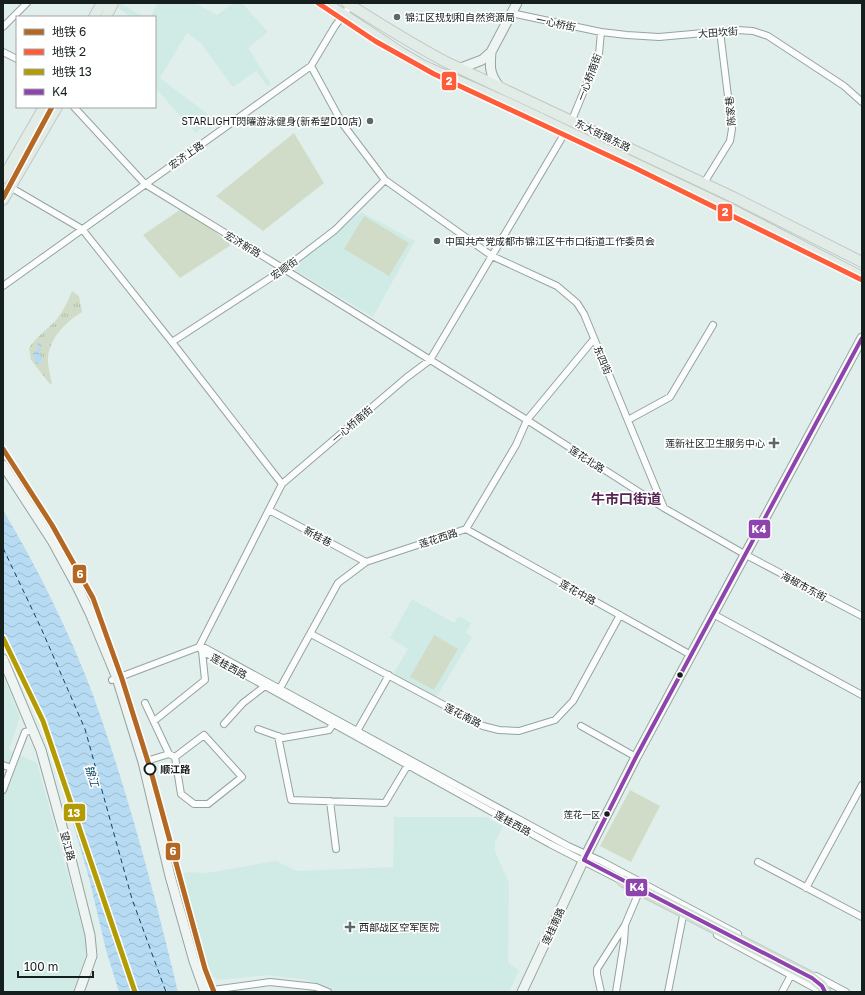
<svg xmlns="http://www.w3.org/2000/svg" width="865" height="995" viewBox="0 0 865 995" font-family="'Golos Text','Noto Sans SC',sans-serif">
<defs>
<pattern id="park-tufts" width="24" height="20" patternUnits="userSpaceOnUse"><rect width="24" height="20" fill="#d0dcc7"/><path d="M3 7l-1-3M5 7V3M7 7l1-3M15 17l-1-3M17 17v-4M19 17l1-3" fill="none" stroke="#b2bcaa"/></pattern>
<pattern id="water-waves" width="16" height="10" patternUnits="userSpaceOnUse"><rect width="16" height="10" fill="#b6dbf2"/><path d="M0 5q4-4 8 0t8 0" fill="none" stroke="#9cbccf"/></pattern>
</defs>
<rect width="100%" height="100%" fill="#e0efec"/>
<path fill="#d0ebe5" d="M 120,3 L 144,17 L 131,17 L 118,8 Z
M 158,3 L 195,3 L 217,15 L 233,3 L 242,3 L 268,32 L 248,48 L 271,84 L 267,86 L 256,71 L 233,87 L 200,42 L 187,33 L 160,78 L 213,118 L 196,133 L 155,88 L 155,17 L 150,17 Z
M 361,212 L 415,241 L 373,317 L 295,270 L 304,258 Z
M 412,599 L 454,623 L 459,616 L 471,623 L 466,633 L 472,637 L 436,698 L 393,674 L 408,649 L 390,638 Z
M 3,675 L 20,717 L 9,750 L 37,763 L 88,948 L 73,992 L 3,992 Z
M 394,817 L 486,817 L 503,826 L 495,842 L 495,851 L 509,883 L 508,963 L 519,970 L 509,992 L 335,992 L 307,980 L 268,975 L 219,980 L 205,974 L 175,875 L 189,872 L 206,873 L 276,861 L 297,871 L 393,867 Z"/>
<path fill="#d0dcc7" d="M 294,133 L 324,183 L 263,231 L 216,196 Z
M 184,207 L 231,245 L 180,278 L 143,235 Z
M 364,216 L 409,243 L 389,276 L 344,249 Z
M 434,635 L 458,649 L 434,690 L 410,677 Z
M 630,790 L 660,806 L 631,862 L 600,846 Z"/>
<path fill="url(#park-tufts)" d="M 72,291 L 79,296 L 82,312 C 66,322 48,339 48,360 C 48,368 51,377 52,385 L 49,383 L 31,360 L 29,348 C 37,336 48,329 57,319 C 64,310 68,301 72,291 Z"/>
<path fill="url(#water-waves)" d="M 39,343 L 42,344 L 39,354 L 42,358 L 42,362 L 36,364 L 33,353 C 37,351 39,349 37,344 Z
M 3,510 C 38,569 69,631 93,695 C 128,792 154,892 178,992 L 119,992 L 106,950 L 89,878 L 63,789 L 39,718 L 3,636 Z"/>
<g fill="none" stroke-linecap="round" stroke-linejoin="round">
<path stroke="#0a4565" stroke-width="1" stroke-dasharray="5 4" stroke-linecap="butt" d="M 3,548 L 41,628 L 85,729 L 132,899 L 166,992"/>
<g stroke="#97a3a0" stroke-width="8">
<path id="street" d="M 511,13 L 601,32 L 627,35 L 659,37 L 737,30 L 753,31 L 768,36 L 844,86 L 862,102
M 3,27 L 27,3
M 3,52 L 17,59
M 311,66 L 342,123 L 385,180 L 492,256 L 557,286 L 577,303 L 584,314 L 664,508
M 74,107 L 145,184 L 284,269 L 527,420 L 664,508 L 746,555 L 862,616
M 572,120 L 599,54 L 601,32
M 704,183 L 730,141 L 732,129 L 720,31
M 10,187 L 82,229 L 172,342 L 282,484
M 3,286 L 311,66 L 335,26 L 351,5
M 172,342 L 284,269 L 335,230 L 385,180
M 628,420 L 670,397 L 713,325
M 269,510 L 366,562
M 466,529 L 691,655
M 713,614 L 862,695
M 311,634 L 483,726 L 499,730 L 519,731 L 555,720 L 573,701 L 620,615
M 199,647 L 205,648 L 568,846 L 601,861 L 738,934
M 199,647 L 202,651 L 550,844 L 624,882
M 112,680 L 199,647 L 282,484 L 406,378 L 430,360 L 566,131
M 278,692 L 338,583 L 366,562 L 466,529 L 516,445 L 527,420 L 594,339
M 145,703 L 169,754
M 154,721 L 205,680 L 202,651
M 224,724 L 243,703 L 265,686
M 581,726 L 636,757
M 258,729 L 283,738 L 329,730 L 333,724
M 356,733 L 389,675
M 278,736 L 291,800 L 385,803 L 409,763
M 143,762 L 169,754 L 175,757 L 204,735 L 242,777 L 208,804 L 194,804 L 181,794 L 175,757
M 3,765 L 11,768
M 3,790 L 25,732 L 33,730
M 330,801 L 336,849
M 758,862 L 862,917
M 806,888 L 862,785
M 717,935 L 822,992
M 816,976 L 846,992
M 205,991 L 270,982 L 316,987 L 328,992
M 601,992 L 597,974 L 597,969 L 625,925 L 639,892
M 616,992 L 624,942 L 625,926
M 668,992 L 683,916
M 782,992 L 791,975"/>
</g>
<g stroke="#97a3a0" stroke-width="11">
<path id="secondary" d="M 491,52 C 490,66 489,73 498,85
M 461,68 L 482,60 L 491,52 L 517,3
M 3,465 L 53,542 L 78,588 L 90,613 L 117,678 L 143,762 L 170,876 L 194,961 L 205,992
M 3,659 L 41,750 L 71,859 L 90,935 L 92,956 L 79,992
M 522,992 L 586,855 L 636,757 L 862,338"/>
</g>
<g stroke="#c1c8c6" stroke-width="12">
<path id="primary" d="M 326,3 L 400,52 L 422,65 L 506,102 L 729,208 L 862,277
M 347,3 C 380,24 412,44 446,62 L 735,198 L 862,262
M 94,17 L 102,3
M 106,17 L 113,3
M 3,178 L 44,107
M 3,200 L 57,107"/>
</g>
<g stroke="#c1c8c6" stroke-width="13">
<path id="highway" d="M 623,881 L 655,897 L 812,978 L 822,986 L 825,992"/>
</g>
<use href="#street" stroke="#fafdfc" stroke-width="6"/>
<use href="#secondary" stroke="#eef4f1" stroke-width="9"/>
<use href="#primary" stroke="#e2ece6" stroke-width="10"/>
<use href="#highway" stroke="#d2e0d6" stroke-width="11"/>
<g stroke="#fff" stroke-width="7">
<path id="bus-1" d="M 825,992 L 822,986 L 812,978 L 584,860 L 636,757 L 862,338"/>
</g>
<use href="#bus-1" stroke="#8e44ad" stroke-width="4"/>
<g stroke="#fff" stroke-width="8">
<path id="metro-1" d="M 3,198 L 52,107
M 3,449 L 52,525 L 93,598 L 122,679 L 150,768 L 205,969 L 214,992"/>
</g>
<g stroke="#fff" stroke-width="8">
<path id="metro-2" d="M 318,3 L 375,41 L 434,74 L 635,168 L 862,280"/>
</g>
<g stroke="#fff" stroke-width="8">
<path id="metro-3" d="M 3,638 L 43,721 L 135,992"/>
</g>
<use href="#metro-1" stroke="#b36924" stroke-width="5"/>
<use href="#metro-2" stroke="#ff5c39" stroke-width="5"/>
<use href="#metro-3" stroke="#b39b03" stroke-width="5"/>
</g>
<g fill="#5c6865" stroke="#fff" stroke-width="1.5">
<circle cx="397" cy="17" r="4"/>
<circle cx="370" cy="121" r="4"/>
<circle cx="437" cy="241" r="4"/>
<path d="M772 437h4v4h4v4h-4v4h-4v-4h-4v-4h4z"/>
<path d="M348 921h4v4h4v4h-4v4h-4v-4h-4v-4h4z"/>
</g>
<g fill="#151f1d" stroke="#fff" stroke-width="1.5">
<circle cx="680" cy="675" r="3.5"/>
<circle cx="607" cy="814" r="3.5"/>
</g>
<circle fill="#fff" stroke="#151f1d" stroke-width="2" cx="150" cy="769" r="5.5"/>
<g text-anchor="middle" stroke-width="3.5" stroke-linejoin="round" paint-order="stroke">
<g font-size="9" fill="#151f1d" stroke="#fff" text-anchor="end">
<text x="600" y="818">莲花一区</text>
</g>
<g font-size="10" fill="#151f1d" stroke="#fff" text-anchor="start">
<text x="405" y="21">锦江区规划和自然资源局</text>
<text x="362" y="125" text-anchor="end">STARLIGHT閃曜游泳健身(新希望D10店)</text>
<text x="445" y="245">中国共产党成都市锦江区牛市口街道工作委员会</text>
<text x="765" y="447" text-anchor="end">莲新社区卫生服务中心</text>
<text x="359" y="931">西部战区空军医院</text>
</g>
<g font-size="10" fill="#151f1d" stroke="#fff">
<text transform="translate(556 23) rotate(12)" y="4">一心桥街</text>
<text transform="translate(718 32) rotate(-4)" y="4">大田坎街</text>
<text transform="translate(589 77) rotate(-69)" y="4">一心桥南街</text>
<text transform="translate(730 111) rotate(-95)" y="4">陈家巷</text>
<text transform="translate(603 135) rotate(26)" y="4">东大街锦东路</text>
<text transform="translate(186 155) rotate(-35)" y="4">宏济上路</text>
<text transform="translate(243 244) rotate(31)" y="4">宏济新路</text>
<text transform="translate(284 268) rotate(-35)" y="4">宏顺街</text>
<text transform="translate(603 360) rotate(67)" y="4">东四街</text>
<text transform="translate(352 424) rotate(-41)" y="4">一心桥南街</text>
<text transform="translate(587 459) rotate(33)" y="4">莲花北路</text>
<text transform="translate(318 536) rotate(28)" y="4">新桂巷</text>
<text transform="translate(438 538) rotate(-18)" y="4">莲花西路</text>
<text transform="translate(804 586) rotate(28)" y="4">海椒市东街</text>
<text transform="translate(578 592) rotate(29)" y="4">莲花中路</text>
<text transform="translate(229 666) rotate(29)" y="4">莲桂西路</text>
<text transform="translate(463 715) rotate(27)" y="4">莲花南路</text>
<text transform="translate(513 823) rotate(29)" y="4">莲桂西路</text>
<text transform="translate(68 846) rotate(75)" y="4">望江路</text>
<text transform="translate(553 926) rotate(-65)" y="4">莲桂南路</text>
</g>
<g font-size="10" font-weight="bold" fill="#151f1d" stroke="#fff" text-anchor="start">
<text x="160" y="773">顺江路</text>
</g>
<g font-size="11" font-style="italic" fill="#0a4565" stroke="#fff">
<text transform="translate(92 776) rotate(74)" y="4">锦江</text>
</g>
<g font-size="14" font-weight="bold" fill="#552454" stroke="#fff">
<text x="626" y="504">牛市口街道</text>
</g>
</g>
<g stroke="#fff" stroke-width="1.5">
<rect x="441" y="71" width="16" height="20" rx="4" fill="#ff5c39"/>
<rect x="717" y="203" width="16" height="19" rx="4" fill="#ff5c39"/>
<rect x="748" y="519" width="23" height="20" rx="4" fill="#8e44ad"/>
<rect x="72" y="564" width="15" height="20" rx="4" fill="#b36924"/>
<rect x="63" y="803" width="23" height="19" rx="4" fill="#b39b03"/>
<rect x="165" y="842" width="16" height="19" rx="4" fill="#b36924"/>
<rect x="625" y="878" width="23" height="19" rx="4" fill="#8e44ad"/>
</g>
<g font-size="11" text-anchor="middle" font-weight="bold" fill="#fff">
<text x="449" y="85">2</text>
<text x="725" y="216">2</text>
<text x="759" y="533">K4</text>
<text x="80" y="578">6</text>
<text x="74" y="817">13</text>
<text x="173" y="855">6</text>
<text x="637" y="891">K4</text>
</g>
<rect width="865" height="995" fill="none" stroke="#151f1d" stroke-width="8"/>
<rect x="16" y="16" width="140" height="92" fill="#ffffff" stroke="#a1a5a5"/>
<rect x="24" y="29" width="20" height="6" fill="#b36924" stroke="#a1a5a5"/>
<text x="52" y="36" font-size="12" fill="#151f1d">地铁 6</text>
<rect x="24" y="49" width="20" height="6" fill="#ff5c39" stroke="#a1a5a5"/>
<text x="52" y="56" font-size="12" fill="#151f1d">地铁 2</text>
<rect x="24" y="69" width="20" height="6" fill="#b39b03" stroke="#a1a5a5"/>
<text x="52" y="76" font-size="12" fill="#151f1d">地铁 13</text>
<rect x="24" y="89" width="20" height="6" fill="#8e44ad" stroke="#a1a5a5"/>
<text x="52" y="96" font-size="12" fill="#151f1d">K4</text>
<path d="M18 971v6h75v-6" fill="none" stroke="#151f1d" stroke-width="2"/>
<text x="24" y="971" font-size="12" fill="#151f1d" stroke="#ffffff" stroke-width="3" paint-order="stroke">100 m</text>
</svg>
